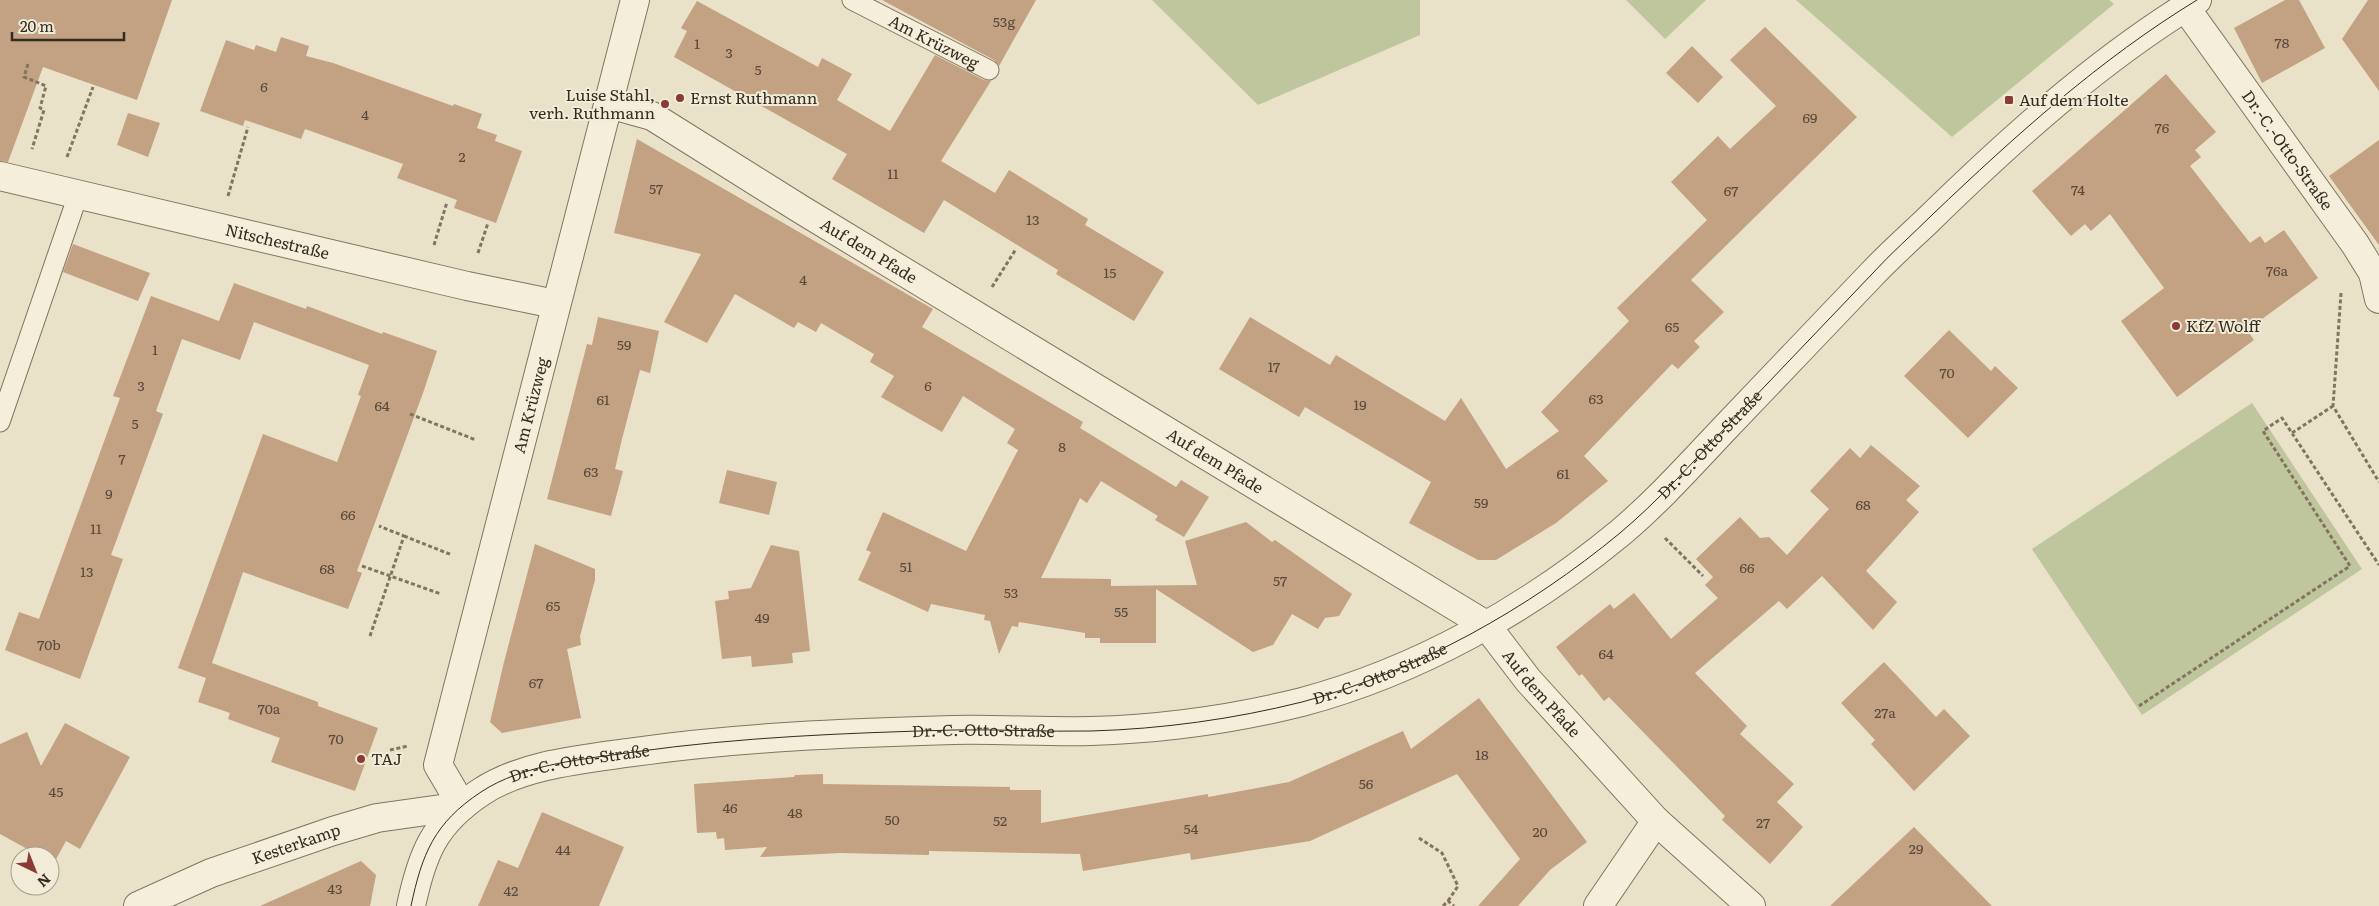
<svg xmlns="http://www.w3.org/2000/svg" width="2379" height="906" viewBox="0 0 2379 906" font-family="Literata,serif">
<rect width="100%" height="100%" fill="#e9e1c8"/>
<path fill="#bfc69d" d="M 1152,0 L 1420,0 L 1420,35 L 1258,105 Z
M 1626,0 L 1706,0 L 1665,39 Z
M 1796,0 L 2109,0 L 2114,4 L 1952,137 Z
M 2252,403 L 2362,569 L 2142,715 L 2032,549 Z"/>
<path fill="#c3a183" d="M 0,0 L 172,0 L 137,100 L 43,67 L 8,162 L 0,161 Z
M 882,0 L 1036,0 L 999,66 L 994,60 Z
M 2285,0 L 2299,0 L 2325,48 L 2262,83 L 2234,28 Z
M 2368,0 L 2379,0 L 2379,91 L 2342,39 Z
M 697,1 L 818,67 L 822,58 L 852,74 L 837,100 L 890,131 L 935,55 L 984,80 L 991,81 L 941,161 L 995,193 L 1009,170 L 1088,219 L 1085,225 L 1164,272 L 1134,321 L 1056,274 L 1058,270 L 944,200 L 924,233 L 832,179 L 847,154 L 674,57 L 687,31 L 681,28 Z
M 1765,27 L 1857,117 L 1691,280 L 1724,312 L 1694,341 L 1700,347 L 1678,369 L 1672,364 L 1584,456 L 1608,481 L 1556,523 L 1496,560 L 1478,560 L 1409,523 L 1431,482 L 1305,407 L 1299,417 L 1219,369 L 1250,317 L 1330,365 L 1336,355 L 1445,421 L 1461,398 L 1506,469 L 1559,431 L 1541,412 L 1629,321 L 1617,308 L 1707,220 L 1671,182 L 1718,136 L 1730,149 L 1776,106 L 1730,60 Z
M 281,37 L 309,46 L 306,56 L 333,63 L 453,106 L 454,104 L 482,114 L 477,128 L 497,135 L 495,141 L 522,151 L 496,223 L 454,208 L 457,200 L 397,178 L 403,164 L 305,129 L 301,139 L 245,120 L 243,126 L 200,111 L 226,40 L 254,50 L 256,45 L 276,52 Z
M 1692,46 L 1723,77 L 1698,103 L 1666,73 Z
M 2166,74 L 2216,132 L 2195,150 L 2201,157 L 2190,166 L 2250,243 L 2260,236 L 2265,243 L 2284,230 L 2318,278 L 2247,330 L 2254,340 L 2177,397 L 2121,321 L 2164,288 L 2110,214 L 2091,231 L 2085,224 L 2071,236 L 2032,191 Z
M 128,113 L 160,123 L 148,157 L 117,145 Z
M 637,139 L 933,309 L 922,327 L 1083,422 L 1080,428 L 1176,487 L 1181,480 L 1209,497 L 1184,537 L 1155,520 L 1158,516 L 1101,481 L 1087,503 L 1080,498 L 1041,578 L 1111,579 L 1111,586 L 1197,585 L 1185,541 L 1246,522 L 1272,542 L 1275,540 L 1352,594 L 1339,616 L 1325,618 L 1318,629 L 1292,614 L 1273,645 L 1253,652 L 1156,589 L 1156,643 L 1100,643 L 1100,638 L 1085,638 L 1085,633 L 1019,622 L 1018,627 L 1012,626 L 999,654 L 990,621 L 984,620 L 985,615 L 931,604 L 928,612 L 858,580 L 871,552 L 866,550 L 883,512 L 966,551 L 1018,450 L 1007,443 L 1015,429 L 963,396 L 942,432 L 881,397 L 894,376 L 870,362 L 874,354 L 821,323 L 816,332 L 798,322 L 794,328 L 735,294 L 707,343 L 664,322 L 701,254 L 614,233 Z
M 2379,140 L 2379,245 L 2329,176 Z
M 73,244 L 150,273 L 138,301 L 63,272 Z
M 234,283 L 306,309 L 307,306 L 382,334 L 383,332 L 437,351 L 423,393 L 357,571 L 362,573 L 348,609 L 243,572 L 212,663 L 318,702 L 318,706 L 378,728 L 355,791 L 271,762 L 280,738 L 228,719 L 230,713 L 198,702 L 206,678 L 178,668 L 263,434 L 337,462 L 361,396 L 358,395 L 369,365 L 254,322 L 240,360 L 182,339 L 156,411 L 163,414 L 111,555 L 123,559 L 80,679 L 5,650 L 19,612 L 39,619 L 120,398 L 113,396 L 151,296 L 219,321 Z
M 598,317 L 659,331 L 650,373 L 640,370 L 621,443 L 615,469 L 623,471 L 611,516 L 547,499 L 587,344 L 592,345 Z
M 1949,330 L 1991,371 L 1995,366 L 2018,388 L 1968,438 L 1904,376 Z
M 1871,445 L 1920,486 L 1906,500 L 1919,512 L 1866,571 L 1897,602 L 1873,630 L 1822,576 L 1787,609 L 1779,601 L 1695,673 L 1747,726 L 1740,734 L 1794,784 L 1777,802 L 1803,827 L 1770,864 L 1722,820 L 1725,816 L 1609,697 L 1604,701 L 1582,674 L 1579,676 L 1556,647 L 1610,604 L 1614,609 L 1634,593 L 1671,639 L 1718,598 L 1705,585 L 1713,577 L 1696,559 L 1740,517 L 1760,538 L 1769,537 L 1787,555 L 1829,509 L 1810,491 L 1850,448 L 1860,458 Z
M 727,470 L 777,482 L 769,515 L 719,503 Z
M 535,544 L 595,569 L 595,580 L 580,636 L 581,645 L 567,649 L 581,718 L 502,733 L 490,722 L 504,662 Z
M 771,545 L 799,551 L 810,651 L 792,653 L 793,663 L 752,667 L 751,656 L 722,659 L 715,601 L 729,599 L 728,591 L 751,588 Z
M 1884,662 L 1936,717 L 1944,709 L 1970,736 L 1914,791 L 1871,744 L 1875,740 L 1841,703 Z
M 1479,698 L 1587,842 L 1550,870 L 1518,906 L 1478,906 L 1520,859 L 1457,774 L 1310,841 L 1191,860 L 1190,853 L 1083,871 L 1080,854 L 929,851 L 929,855 L 840,853 L 760,857 L 767,847 L 725,850 L 724,838 L 717,839 L 716,832 L 697,833 L 694,784 L 794,777 L 795,775 L 823,774 L 823,784 L 1010,787 L 1010,790 L 1041,790 L 1041,823 L 1208,794 L 1208,797 L 1252,789 L 1289,782 L 1403,731 L 1411,749 Z
M 65,723 L 130,757 L 80,849 L 66,841 L 54,863 L 50,861 L 50,856 L 40,856 L 0,834 L 0,744 L 27,732 L 41,766 Z
M 542,812 L 624,847 L 599,906 L 478,906 L 498,860 L 518,868 Z
M 1914,827 L 1992,906 L 1830,906 Z
M 361,861 L 376,875 L 370,906 L 260,906 Z"/>
<g fill="none" stroke-linecap="round" stroke-linejoin="round">
<g stroke="#83745f" stroke-width="21">
<g id="service">
<path id="s1" d="M 852,0 L 989,70"/>
<path d="M 0,422 L 78,195"/>
</g>
</g>
<g stroke="#83745f" stroke-width="30">
<g id="minor">
<path id="s2" d="M 2185,7 L 2355,244 L 2373,273 L 2379,299"/>
<path id="s3" d="M 609,104 L 652,116 L 802,210 L 1486,625 L 1528,680 L 1656,821 L 1751,906"/>
<path id="s4" d="M 0,176 L 467,286 L 555,304"/>
<path id="s5" d="M 462,806 L 438,765 L 635,0"/>
<path d="M 1598,906 L 1656,821"/>
</g>
</g>
<g stroke="#83745f" stroke-width="30">
<g id="tertiary">
<path id="s6" d="M 138,906 L 211,873 L 333,831 L 377,818 L 462,806"/>
<path id="s7" d="M 411,906 C 422,854 434,823 481,792 C 523,764 585,759 634,752 C 740,737 846,733 953,730 C 999,729 1045,732 1091,731 C 1162,729 1234,719 1302,702 C 1418,671 1528,609 1620,533 C 1658,501 1691,464 1725,428 C 1774,377 1823,325 1872,274 C 1889,256 1908,239 1926,222 C 2009,141 2097,61 2197,0"/>
</g>
</g>
<path stroke="#83745f" stroke-width="3" stroke-dasharray="4 2.5" stroke-linecap="butt" d="M 28,64 L 24,77 L 46,86 L 40,108 L 44,110 L 32,149
M 67,157 L 93,87
M 228,196 L 248,127
M 434,245 L 447,202
M 478,253 L 488,223
M 992,287 L 1016,249
M 2341,293 L 2333,406 L 2379,482
M 410,414 L 476,440
M 2292,433 L 2333,406
M 404,536 L 452,555
M 1665,538 L 1703,576
M 362,566 L 441,594
M 370,636 L 404,536 L 379,526
M 2139,706 L 2350,566 L 2263,431 L 2282,418 L 2379,565
M 390,750 L 408,746
M 1419,838 L 1442,853 L 1458,886 L 1448,901
M 1443,906 L 1448,901 L 1454,906"/>
<use href="#service" stroke="#f5eeda" stroke-width="19"/>
<use href="#minor" stroke="#f5eeda" stroke-width="28"/>
<use href="#tertiary" stroke="#f5eeda" stroke-width="28"/>
<path stroke="#352c21" stroke-width="1" d="M 411,906 C 422,854 434,823 481,792 C 523,764 585,759 634,752 C 740,737 846,733 953,730 C 999,729 1045,732 1091,731 C 1162,729 1234,719 1302,702 C 1418,671 1528,609 1620,533 C 1658,501 1691,464 1725,428 C 1774,377 1823,325 1872,274 C 1891,253 1913,234 1933,214 C 2015,136 2100,59 2197,0"/>
</g>
<g fill="#8b3a36" stroke="#f1ebd7" stroke-width="2">
<circle cx="680" cy="98" r="5"/>
<rect x="2004" y="95" width="10" height="10" rx="2.5"/>
<circle cx="665" cy="104" r="5"/>
<circle cx="2176" cy="326" r="5"/>
<circle cx="361" cy="759" r="5"/>
</g>
<g text-anchor="middle" stroke-width="4" stroke-linejoin="round" paint-order="stroke">
<g font-size="14" fill="#58493a">
<text x="1004" y="27">53g</text>
<text x="2282" y="48">78</text>
<text x="697" y="49">1</text>
<text x="729" y="58">3</text>
<text x="758" y="75">5</text>
<text x="264" y="92">6</text>
<text x="365" y="120">4</text>
<text x="1810" y="123">69</text>
<text x="2162" y="133">76</text>
<text x="462" y="162">2</text>
<text x="893" y="179">11</text>
<text x="656" y="194">57</text>
<text x="2078" y="195">74</text>
<text x="1731" y="196">67</text>
<text x="1033" y="225">13</text>
<text x="2277" y="276">76a</text>
<text x="1110" y="278">15</text>
<text x="803" y="285">4</text>
<text x="1672" y="332">65</text>
<text x="624" y="350">59</text>
<text x="155" y="355">1</text>
<text x="1274" y="372">17</text>
<text x="1947" y="378">70</text>
<text x="141" y="391">3</text>
<text x="928" y="391">6</text>
<text x="1596" y="404">63</text>
<text x="603" y="405">61</text>
<text x="1360" y="410">19</text>
<text x="382" y="411">64</text>
<text x="135" y="429">5</text>
<text x="1062" y="452">8</text>
<text x="122" y="464">7</text>
<text x="591" y="477">63</text>
<text x="1563" y="479">61</text>
<text x="109" y="499">9</text>
<text x="1481" y="508">59</text>
<text x="1863" y="510">68</text>
<text x="348" y="520">66</text>
<text x="96" y="534">11</text>
<text x="906" y="572">51</text>
<text x="1747" y="573">66</text>
<text x="327" y="574">68</text>
<text x="87" y="577">13</text>
<text x="1280" y="586">57</text>
<text x="1011" y="598">53</text>
<text x="553" y="611">65</text>
<text x="1121" y="617">55</text>
<text x="762" y="623">49</text>
<text x="49" y="650">70b</text>
<text x="1606" y="659">64</text>
<text x="536" y="688">67</text>
<text x="269" y="714">70a</text>
<text x="1885" y="718">27a</text>
<text x="336" y="744">70</text>
<text x="1482" y="760">18</text>
<text x="1366" y="789">56</text>
<text x="56" y="797">45</text>
<text x="730" y="813">46</text>
<text x="795" y="818">48</text>
<text x="892" y="825">50</text>
<text x="1000" y="826">52</text>
<text x="1763" y="828">27</text>
<text x="1191" y="834">54</text>
<text x="1540" y="837">20</text>
<text x="1916" y="854">29</text>
<text x="563" y="855">44</text>
<text x="335" y="894">43</text>
<text x="511" y="896">42</text>
</g>
<g font-size="16" fill="#352c21" stroke="#f1ebd7">
<text dy="6" stroke="none"><textPath href="#s1" startOffset="92">Am Krüzweg</textPath></text>
<text dy="6" stroke="none"><textPath href="#s2" startOffset="176">Dr.-C.-Otto-Straße</textPath></text>
<text dy="6" stroke="none"><textPath href="#s4" startOffset="285">Nitschestraße</textPath></text>
<text dy="6" stroke="none"><textPath href="#s3" startOffset="300">Auf dem Pfade</textPath></text>
<text dy="6" stroke="none"><textPath href="#s5" startOffset="419">Am Krüzweg</textPath></text>
<text dy="6" stroke="none"><textPath href="#s7" startOffset="1458">Dr.-C.-Otto-Straße</textPath></text>
<text dy="6" stroke="none"><textPath href="#s3" startOffset="705">Auf dem Pfade</textPath></text>
<text dy="6" stroke="none"><textPath href="#s7" startOffset="1052">Dr.-C.-Otto-Straße</textPath></text>
<text dy="6" stroke="none"><textPath href="#s3" startOffset="1110">Auf dem Pfade</textPath></text>
<text dy="6" stroke="none"><textPath href="#s7" startOffset="648">Dr.-C.-Otto-Straße</textPath></text>
<text dy="6" stroke="none"><textPath href="#s7" startOffset="242">Dr.-C.-Otto-Straße</textPath></text>
<text dy="6" stroke="none"><textPath href="#s6" startOffset="170">Kesterkamp</textPath></text>
</g>
<g font-size="16" fill="#352c21" stroke="#f1ebd7" text-anchor="start">
<text x="655" y="101" text-anchor="end">Luise Stahl,<tspan x="655" dy="18">verh. Ruthmann</tspan></text>
<text x="690" y="104">Ernst Ruthmann</text>
<text x="2019" y="106">Auf dem Holte</text>
<text x="2186" y="332">KfZ Wolff</text>
<text x="371" y="765">TAJ</text>
</g>
</g>
<g transform="translate(35 871) rotate(137)"><circle r="24" fill="#f1ebd7" stroke="#a69f8e"/>
<path d="M0-4L9 19L0 12L-9 19Z" fill="#8b3a36"/>
<text y="-8" font-size="14" font-weight="bold" text-anchor="middle" fill="#352c21">N</text>
</g>
<path d="M12 32v8h112v-8" fill="none" stroke="#352c21" stroke-width="2.5"/>
<text x="20" y="32" font-size="15" fill="#352c21" stroke="#f1ebd7" stroke-width="4" paint-order="stroke">20 m</text>
</svg>
